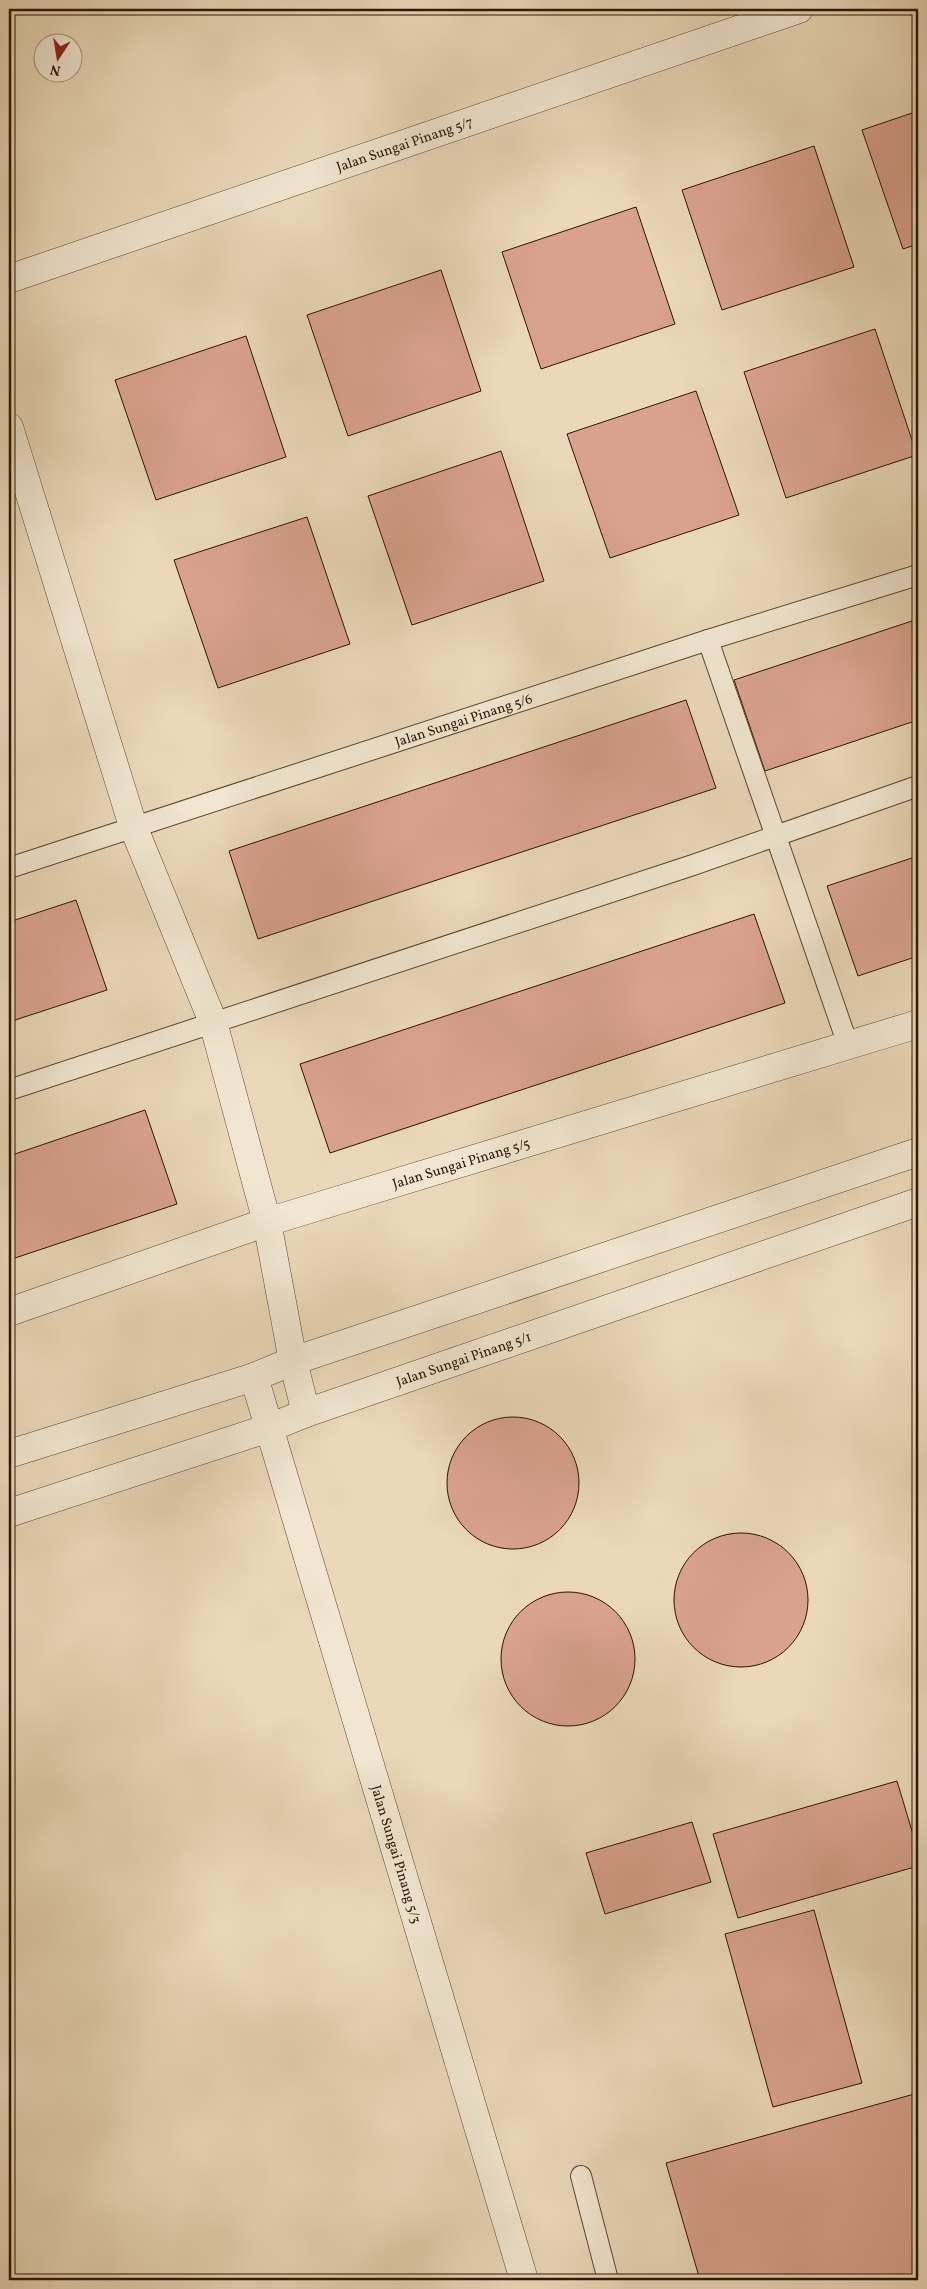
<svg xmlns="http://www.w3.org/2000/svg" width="927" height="2289" viewBox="0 0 927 2289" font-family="Vollkorn,serif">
<rect width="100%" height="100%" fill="#ead8b8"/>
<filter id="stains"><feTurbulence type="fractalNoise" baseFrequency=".004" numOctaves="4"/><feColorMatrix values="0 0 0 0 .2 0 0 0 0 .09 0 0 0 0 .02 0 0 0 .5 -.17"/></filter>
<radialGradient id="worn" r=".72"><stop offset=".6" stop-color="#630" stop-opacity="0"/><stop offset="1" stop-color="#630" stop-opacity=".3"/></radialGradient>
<path fill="#d9a28e" stroke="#2d1500" d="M 918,111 L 918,244 L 903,249 L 862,130 Z
M 814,146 L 854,267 L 722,310 L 682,190 Z
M 636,207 L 675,324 L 541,369 L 502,252 Z
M 441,270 L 481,391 L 348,436 L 307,315 Z
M 875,329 L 917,455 L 786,498 L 744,372 Z
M 246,336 L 286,457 L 156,500 L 115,380 Z
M 696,391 L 739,515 L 610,558 L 567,434 Z
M 501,451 L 544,581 L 412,625 L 368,496 Z
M 307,517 L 350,644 L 218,688 L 174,560 Z
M 918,619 L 918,720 L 765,771 L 734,680 Z
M 686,700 L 716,788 L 258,939 L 229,851 Z
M 918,856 L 918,956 L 858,976 L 827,886 Z
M 76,900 L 107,990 L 9,1022 L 9,922 Z
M 754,914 L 785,1003 L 330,1153 L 300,1064 Z
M 145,1110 L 177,1204 L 9,1260 L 9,1156 Z
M447 1483a66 66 0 1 1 132 0a66 66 0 1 1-132 0Z
M674 1600a67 67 0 1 1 134 0a67 67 0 1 1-134 0Z
M501 1659a67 67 0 1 1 134 0a67 67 0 1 1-134 0Z
M 897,1781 L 918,1851 L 918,1866 L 738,1918 L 713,1834 Z
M 692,1822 L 711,1882 L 605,1914 L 586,1853 Z
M 814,1910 L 862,2083 L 773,2107 L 725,1934 Z
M 918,2093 L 918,2280 L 700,2280 L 666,2163 Z"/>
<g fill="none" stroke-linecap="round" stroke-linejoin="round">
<g stroke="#5c462e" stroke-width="22">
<g id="service">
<path d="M 708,640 L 848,1045"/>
<path id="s1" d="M 9,868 L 708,640 L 918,575"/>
<path d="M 9,1090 L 693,865 L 918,786"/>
<path d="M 581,2176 L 608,2280"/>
</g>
</g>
<g stroke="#5c462e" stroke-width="29">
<g id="minor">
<path id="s2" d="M 9,279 L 799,9"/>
<path d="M 9,427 L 133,826 L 213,1022 L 267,1222 L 293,1361 L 306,1413"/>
<path id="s3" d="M 9,1312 L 267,1222 L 918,1024"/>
<path id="s4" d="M 254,1377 L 524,2280"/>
</g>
</g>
<g stroke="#5c462e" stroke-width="29">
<g id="tertiary">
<path d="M 9,1454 L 254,1377 L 293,1361 L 918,1152"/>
<path id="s5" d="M 9,1513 L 269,1428 L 306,1413 L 918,1202"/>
</g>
</g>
<use href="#service" stroke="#f1e6d1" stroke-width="20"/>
<use href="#minor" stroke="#f1e6d1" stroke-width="28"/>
<use href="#tertiary" stroke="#f1e6d1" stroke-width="28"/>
</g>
<g text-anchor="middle" stroke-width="4.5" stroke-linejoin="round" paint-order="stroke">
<g font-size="14" fill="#2d1500" stroke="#f1e6d1">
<text dy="5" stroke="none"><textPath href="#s2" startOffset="418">Jalan Sungai Pinang 5/7</textPath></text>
<text dy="5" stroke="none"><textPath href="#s1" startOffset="478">Jalan Sungai Pinang 5/6</textPath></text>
<text dy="5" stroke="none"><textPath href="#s3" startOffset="476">Jalan Sungai Pinang 5/5</textPath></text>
<text dy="5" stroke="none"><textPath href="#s5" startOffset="480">Jalan Sungai Pinang 5/1</textPath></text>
<text dy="5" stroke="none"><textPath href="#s4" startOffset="498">Jalan Sungai Pinang 5/3</textPath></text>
</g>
</g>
<rect width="927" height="2289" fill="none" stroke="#ead8b8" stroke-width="30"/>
<rect x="10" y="10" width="907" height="2269" fill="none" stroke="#2d1500" stroke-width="2.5"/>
<rect x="15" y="15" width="897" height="2259" fill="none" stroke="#2d1500"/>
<g transform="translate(58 58) rotate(192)"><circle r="24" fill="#f1e6d1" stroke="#a3927d"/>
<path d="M0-4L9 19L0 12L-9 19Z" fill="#8f2418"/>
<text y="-8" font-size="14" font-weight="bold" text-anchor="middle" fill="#2d1500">N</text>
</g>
<rect width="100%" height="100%" filter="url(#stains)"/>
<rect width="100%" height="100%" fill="url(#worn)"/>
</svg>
